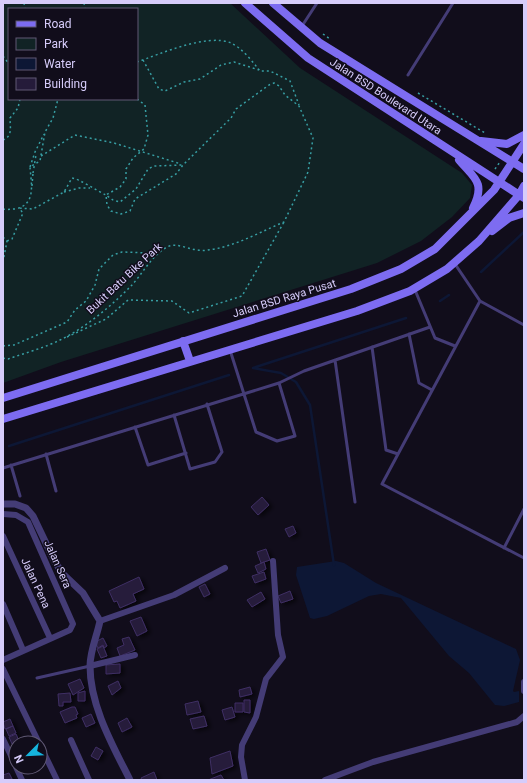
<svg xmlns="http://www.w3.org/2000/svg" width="527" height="783" viewBox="0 0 527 783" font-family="Roboto,sans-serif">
<defs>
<filter id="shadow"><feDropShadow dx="3.5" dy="2" stdDeviation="2" flood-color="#0009"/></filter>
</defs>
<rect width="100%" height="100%" fill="#110d1b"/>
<path fill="#112325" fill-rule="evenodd" d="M 3,3 L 230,3 L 300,68 L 462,173 L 472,185 L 470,198 L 452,217 L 421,241 L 377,263 L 61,362 L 3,383 ZM 9,9 L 137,9 L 137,99 L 9,99 Z"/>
<path fill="#0d1735" d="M 336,561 L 344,563 L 376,583 L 516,649 L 520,660 L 513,691 L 514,692 L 519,691 L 519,702 L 504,706 L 495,705 L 469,673 L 449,656 L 401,598 L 381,594 L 369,596 L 327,616 L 314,619 L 310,618 L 296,575 L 297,567 Z"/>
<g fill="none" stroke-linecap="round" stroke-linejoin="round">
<path stroke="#0d1735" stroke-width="2.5" d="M 481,272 L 524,232
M 440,301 L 449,295
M 253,368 L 281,373 L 296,382 L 310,405 L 334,565
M 253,368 L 406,318
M 9,446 L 229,375"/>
</g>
<path fill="#251b3a" stroke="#3f2f64" filter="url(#shadow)" d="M 262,497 L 269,505 L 258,515 L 251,507 Z
M 293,526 L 296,533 L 289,537 L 285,529 Z
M 266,549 L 270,560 L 261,563 L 257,552 Z
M 264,562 L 266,569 L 258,573 L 255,566 Z
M 264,572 L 266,579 L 255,583 L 252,576 Z
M 139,577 L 144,589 L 133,594 L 136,601 L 120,608 L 117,601 L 114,602 L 109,591 Z
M 205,584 L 210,594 L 204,597 L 199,587 Z
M 290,591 L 293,599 L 281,603 L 278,596 Z
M 261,592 L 265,599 L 252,607 L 247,600 Z
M 141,617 L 147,631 L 137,636 L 130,621 Z
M 129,637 L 135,650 L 120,656 L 117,648 L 124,645 L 122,639 Z
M 103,638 L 107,646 L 104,648 L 103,645 L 98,648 L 95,642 Z
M 103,646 L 107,656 L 101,658 L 97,649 Z
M 120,664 L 120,673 L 106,674 L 106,665 Z
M 80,679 L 84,688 L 73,695 L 68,684 Z
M 118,681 L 121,688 L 112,695 L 108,686 Z
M 250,687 L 252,694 L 240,697 L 239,690 Z
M 85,691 L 85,701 L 78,701 L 78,693 Z
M 70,693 L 71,702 L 63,702 L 63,706 L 59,706 L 58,694 Z
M 244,700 L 250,700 L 250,713 L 244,712 Z
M 198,701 L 201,712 L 187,715 L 185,704 Z
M 235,703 L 243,703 L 243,712 L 235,712 Z
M 72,707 L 75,707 L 78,714 L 76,715 L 77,718 L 65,723 L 60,712 Z
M 232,707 L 235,717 L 225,720 L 222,710 Z
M 91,714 L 95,723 L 86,727 L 82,718 Z
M 204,716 L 207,726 L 193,729 L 190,719 Z
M 127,718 L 132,727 L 122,732 L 118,723 Z
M 10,719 L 13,726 L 5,729 L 3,722 Z
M 13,726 L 16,733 L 9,736 L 6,729 Z
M 16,734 L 19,741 L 12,744 L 9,737 Z
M 96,747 L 103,751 L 98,760 L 91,756 Z
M 230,751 L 233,766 L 212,774 L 210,758 Z
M 154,772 L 157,780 L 142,780 L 141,778 Z
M 9,773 L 12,779 L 4,780 L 3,775 Z
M 221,775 L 224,780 L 208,780 Z"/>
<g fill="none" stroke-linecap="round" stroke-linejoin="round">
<path stroke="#379ea3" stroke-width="1.5" stroke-dasharray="2 3" stroke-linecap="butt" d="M 24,3 L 25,9
M 84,3 L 85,9
M 323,34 L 330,39
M 3,56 L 9,64
M 143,60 L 159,89 L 165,91 L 184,82 L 200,79 L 221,65 L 234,62 L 259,70
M 137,62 C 160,54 207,33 231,43 C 242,48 252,61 260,71 L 270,71 L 290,81 L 299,105
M 418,93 L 485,133
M 137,99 L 145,105 L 148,135 L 144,149 L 133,158 L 126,169 L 126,179 L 120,187 L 106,195 L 113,200 L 120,202 L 136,189 L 148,169 L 154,166 L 182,165
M 3,140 C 13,136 10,127 10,118 L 18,108 L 20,99
M 41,156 L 75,135 L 114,143 L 181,164
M 30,167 L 35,152 L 44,134
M 495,169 L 500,162
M 32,186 L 33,173
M 64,192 L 79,188 L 90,188
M 3,209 C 7,210 11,209 15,209 C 37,205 31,183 30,167 L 40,161 L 45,132 L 53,118 L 58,99
M 3,237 L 7,241
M 7,241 L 12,239 L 23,213 L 19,208
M 3,262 L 7,241
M 67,337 L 106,319 L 128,300 L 172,301 L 189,313 L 242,296 L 284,222
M 3,346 L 14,345 L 67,322 L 75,310 L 86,301 L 95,285 L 99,269 L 113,255 L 122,252 L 151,253 L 165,248
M 3,358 L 8,359 C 25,353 44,348 60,340 C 85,328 110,307 130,287 C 142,275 151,256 167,247 C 178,241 193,253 208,250 C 234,247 260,232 284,222 L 308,172 L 313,138 L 299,106 L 285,95 L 279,86 L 274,83 L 269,85 L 236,109 L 231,118 L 183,165 L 176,174 L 135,199 L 130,211 L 121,214 L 111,211 L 107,205 L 106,195 C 97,191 80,179 72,178 L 64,192 L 33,209 L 19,208"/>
<path stroke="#443c76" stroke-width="3" d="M 302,26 L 317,3
M 408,75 L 453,3
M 455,264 L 480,301
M 415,290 L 435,338 L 455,346
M 524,325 L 480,301 L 382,484 L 524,558
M 409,334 L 419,383 L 432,390
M 372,347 L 386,450 L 398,454
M 230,350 L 256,432 L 277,441 L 295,436 L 279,383
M 335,360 L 355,502
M 174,415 L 190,469 L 215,462 L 222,452 L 207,404
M 135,427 L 148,465 L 186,453
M 46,454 L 56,491
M 11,465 L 20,496
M 3,468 L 279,383 L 304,371 L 430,327
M 504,548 L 524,509
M 37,678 L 90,666"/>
<path stroke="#443c76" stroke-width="6" d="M 3,514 L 16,515 L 28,522 L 73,624 L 70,630 L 3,660
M 3,536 L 50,638
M 3,604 L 23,650
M 100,621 L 174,595 L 225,568
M 90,666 L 135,655
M 3,669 L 39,743
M 524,682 L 524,691
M 3,739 L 16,766
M 71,740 L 89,780
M 40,745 L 57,780
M 16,767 L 22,780
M 245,780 L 241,757 L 242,745 L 256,717 L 266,679 L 283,657 L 278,635 L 273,561
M 325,780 L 373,762 L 517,722 L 524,716"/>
<path stroke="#443c76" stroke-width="7" d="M 3,504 L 15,504 L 26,508 L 33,516 L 55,562 L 63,574 L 83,593 L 100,621 C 97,636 90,651 90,666 C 90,706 113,746 130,780"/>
<path stroke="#7d6cf1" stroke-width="8" d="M 245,3 L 308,58 L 524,198
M 273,3 L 320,43 L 524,169
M 481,141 L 507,144 L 524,135
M 459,160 C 474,178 486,182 473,208
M 492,231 L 509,218 L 524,213
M 183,341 L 190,361
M 3,398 L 351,289 L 401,269 L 435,249 L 494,190 L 524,144
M 3,419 L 357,311 L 410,291 L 447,269 L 479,241 L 519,195 L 524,186"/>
<path stroke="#379ea3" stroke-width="1.5" stroke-dasharray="2 3" stroke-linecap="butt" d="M 33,173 L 36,155"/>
</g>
<g text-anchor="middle" stroke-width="3" stroke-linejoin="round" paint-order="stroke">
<g font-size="11" fill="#d6ccfa" stroke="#110d1b">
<text transform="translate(386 96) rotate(33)" y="4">Jalan BSD Boulevard Utara</text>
<text transform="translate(124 278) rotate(-43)" y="4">Bukit Batu Bike Park</text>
<text transform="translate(284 298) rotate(-17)" y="4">Jalan BSD Raya Pusat</text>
<text transform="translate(58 564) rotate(66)" y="4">Jalan Sera</text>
<text transform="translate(36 583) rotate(65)" y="4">Jalan Pena</text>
</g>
</g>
<rect width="527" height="783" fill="none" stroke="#d6ccfa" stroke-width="8"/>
<rect x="8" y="8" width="130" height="92" fill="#110d1b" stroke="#605974"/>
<rect x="16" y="21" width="20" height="6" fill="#7d6cf1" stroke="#605974"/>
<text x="44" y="28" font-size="12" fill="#d6ccfa">Road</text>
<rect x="16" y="38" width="20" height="12" fill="#112325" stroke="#605974"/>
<text x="44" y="48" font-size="12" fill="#d6ccfa">Park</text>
<rect x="16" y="58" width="20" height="12" fill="#0d1735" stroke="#605974"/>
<text x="44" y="68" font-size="12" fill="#d6ccfa">Water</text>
<rect x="16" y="78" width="20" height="12" fill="#251b3a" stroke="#605974"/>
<text x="44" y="88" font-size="12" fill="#d6ccfa">Building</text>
<g transform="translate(28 755) rotate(246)"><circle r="19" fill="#110d1b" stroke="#605974"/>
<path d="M0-3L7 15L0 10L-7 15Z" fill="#15b4dd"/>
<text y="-6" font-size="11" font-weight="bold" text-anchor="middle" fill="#d6ccfa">N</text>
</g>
</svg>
